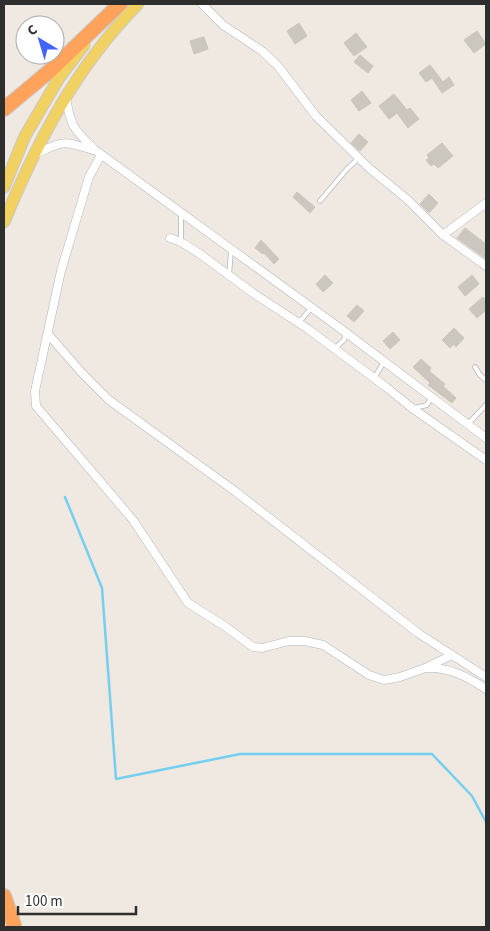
<svg xmlns="http://www.w3.org/2000/svg" width="490" height="931" viewBox="0 0 490 931" font-family="'Source Sans 3',sans-serif">
<rect width="100%" height="100%" fill="#efe9e1"/>
<g fill="none" stroke-linecap="round" stroke-linejoin="round">
<path stroke="#75cff0" stroke-width="2.5" d="M 65,497 L 102,588 L 116,779 L 240,754 L 432,754 L 472,796 L 486,822"/>
</g>
<path fill="#cbc7bf" stroke="#cbc5ba" d="M 299,23 L 307,36 L 295,44 L 287,31 Z
M 477,31 L 486,44 L 474,53 L 464,40 Z
M 356,33 L 367,47 L 354,56 L 344,43 Z
M 204,37 L 208,49 L 194,54 L 190,41 Z
M 360,55 L 373,66 L 368,73 L 354,62 Z
M 430,65 L 443,82 L 449,77 L 454,85 L 442,93 L 432,78 L 426,82 L 419,73 Z
M 362,91 L 371,103 L 359,111 L 351,100 Z
M 394,94 L 407,110 L 410,108 L 419,119 L 408,128 L 397,113 L 389,119 L 379,106 Z
M 359,134 L 368,142 L 360,151 L 351,143 Z
M 442,143 L 453,156 L 438,168 L 434,164 L 431,166 L 426,160 L 429,158 L 427,155 Z
M 297,192 L 315,207 L 310,213 L 293,197 Z
M 429,194 L 438,203 L 429,213 L 420,204 Z
M 465,228 L 486,244 L 486,259 L 457,238 Z
M 261,240 L 279,259 L 274,264 L 264,253 L 263,254 L 255,248 Z
M 325,275 L 333,283 L 323,292 L 316,284 Z
M 472,275 L 479,284 L 465,296 L 458,287 Z
M 483,297 L 486,301 L 486,310 L 477,318 L 469,309 Z
M 357,305 L 364,311 L 354,322 L 347,316 Z
M 454,328 L 464,338 L 456,347 L 454,344 L 450,348 L 442,340 Z
M 393,332 L 400,340 L 390,349 L 383,341 Z
M 421,359 L 431,368 L 429,371 L 445,384 L 443,386 L 456,398 L 452,403 L 428,385 L 430,383 L 413,367 Z"/>
<g fill="none" stroke-linecap="round" stroke-linejoin="round">
<g stroke="#b4b7c1" stroke-width="5.5">
<path id="service" d="M 320,201 L 347,169 L 359,158
M 181,242 L 181,215
M 229,276 L 231,251
M 297,322 L 302,319 L 311,308
M 334,349 L 344,340 L 346,334
M 475,367 L 480,375 L 486,380
M 374,378 L 384,362
M 415,408 L 427,405 L 432,397
M 468,424 L 486,405"/>
</g>
<g stroke="#b4b7c1" stroke-width="9">
<path id="minor" d="M 202,4 L 223,25 L 262,51 L 278,66 L 316,116 L 369,168 L 408,200 L 443,235 L 486,266
M 66,98 C 71,128 74,129 95,150 L 337,326 L 486,438
M 36,154 C 63,140 64,141 93,150
M 101,155 L 89,177 L 61,271 L 35,391 L 36,406 L 133,520 L 188,603 L 226,627 L 253,647 L 262,648 L 289,641 L 305,641 L 323,645 L 369,675 L 384,680 L 400,677 L 425,668 L 452,655
M 443,235 L 486,203
M 170,238 L 181,242 L 200,254 L 253,293 L 308,329 L 386,387 L 412,408 L 486,460
M 48,334 L 81,372 L 109,400 L 236,492 L 418,633 L 486,677
M 427,668 C 449,667 468,677 486,689"/>
</g>
<g stroke="#c9c9c9" stroke-width="13">
<path id="primary" d="M 4,187 L 25,136 L 59,78 L 84,45
M 4,222 C 38,140 76,67 138,4"/>
</g>
<g stroke="#c9c9c9" stroke-width="16">
<path id="motorway" d="M 4,109 L 52,69 L 120,4
M 4,896 L 14,925"/>
</g>
<use href="#service" stroke="#fff" stroke-width="4"/>
<use href="#minor" stroke="#fff" stroke-width="8"/>
<use href="#primary" stroke="#f2d163" stroke-width="11"/>
<use href="#motorway" stroke="#ffa35c" stroke-width="14"/>
</g>
<rect width="490" height="931" fill="none" stroke="#2e2e2e" stroke-width="10"/>
<g transform="translate(40 40) rotate(322)"><circle r="24" fill="#ffffff" stroke="#ababab"/>
<path d="M0-4L9 19L0 12L-9 19Z" fill="#4264fb"/>
<text y="-8" font-size="14" font-weight="bold" text-anchor="middle" fill="#2e2e2e">С</text>
</g>
<path d="M18 906v8h118v-8" fill="none" stroke="#2e2e2e" stroke-width="2.5"/>
<text x="25" y="906" font-size="15" fill="#2e2e2e" stroke="#ffffff" stroke-width="4" paint-order="stroke">100 m</text>
</svg>
